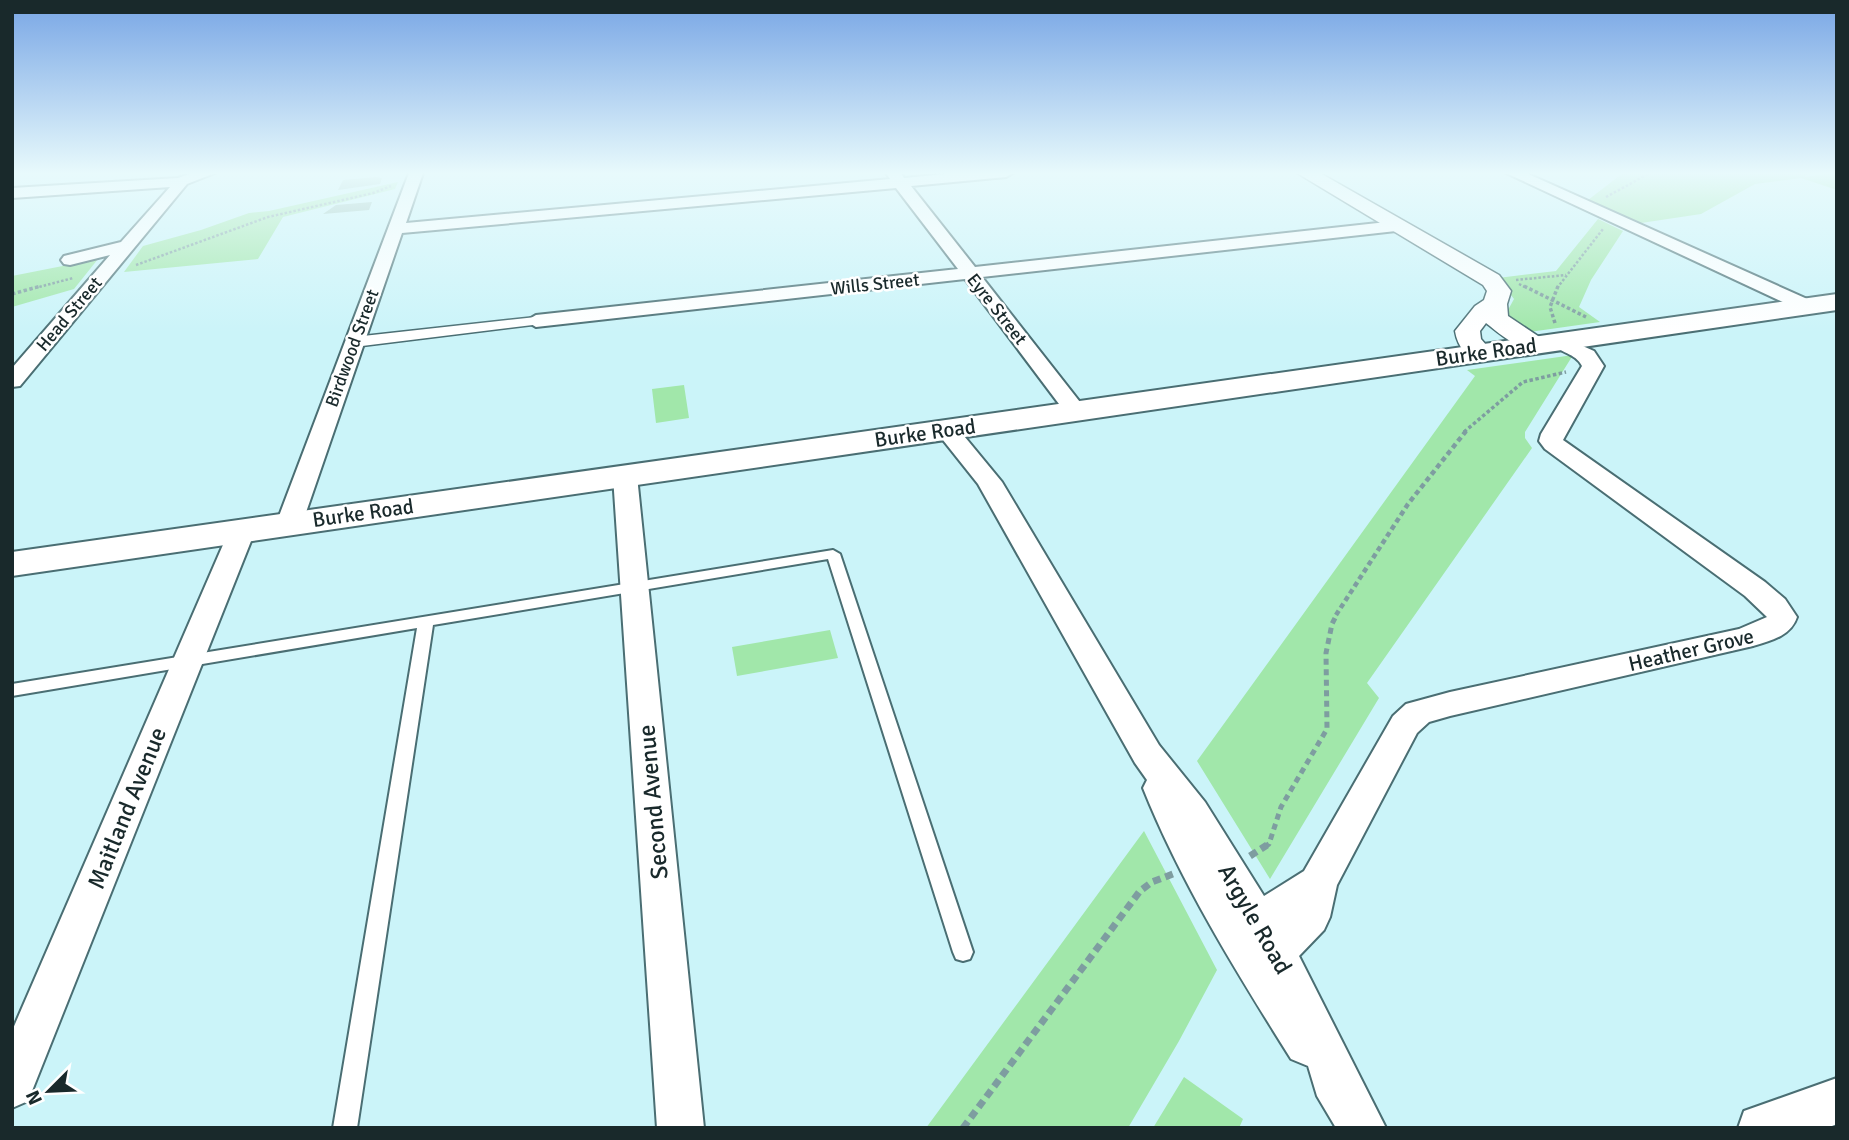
<svg xmlns="http://www.w3.org/2000/svg" width="1849" height="1140" viewBox="0 0 1849 1140" font-family="Signika,sans-serif">
<rect width="100%" height="100%" fill="#cbf4f9"/>
<path fill="#a1e7aa" d="M 1623,173 L 1810,173 L 1804,177 L 1837,173 L 1837,190 L 1801,178 L 1755,184 L 1701,214 L 1641,223 L 1588,200 Z
M 398,182 L 395,189 L 283,217 L 258,259 L 124,272 L 143,246 L 201,230 L 249,213 L 269,211 Z
M 1598,219 L 1623,231 L 1591,280 L 1579,307 L 1600,322 L 1523,333 L 1503,319 L 1514,299 L 1498,278 L 1556,271 Z
M 98,259 L 74,289 L 12,307 L 12,276 Z
M 1573,355 L 1525,432 L 1525,438 L 1532,448 L 1367,683 L 1379,698 L 1270,879 L 1197,761 L 1475,376 L 1467,370 Z
M 684,385 L 689,418 L 656,423 L 652,389 Z
M 830,630 L 838,658 L 737,676 L 732,647 Z
M 1144,831 L 1217,970 L 1179,1041 L 1128,1128 L 926,1128 Z
M 1184,1077 L 1243,1119 L 1239,1128 L 1153,1128 Z"/>
<path fill="#99bfb5" d="M 376,177 L 382,178 L 380,184 L 338,190 L 343,180 Z
M 372,202 L 369,210 L 323,214 L 336,205 Z"/>
<g fill="none" stroke-linecap="round" stroke-linejoin="round">
<g stroke="#4a6e73" stroke-width="4">
<path id="service" d="M 833,550 L 840,554 L 973,952 L 970,959 L 963,961 L 956,959 L 953,952 L 828,559 L 433,625 L 357,1128 L 333,1128 L 417,628 L 12,696 L 12,684 Z"/>
</g>
<g stroke="#4a6e73" stroke-width="3">
<path id="pedestrian" d="M 536,317 L 541,318 L 543,321 L 541,324 L 354,347 L 346,342 L 354,337 Z"/>
</g>
<g stroke="#4a6e73" stroke-width="4">
<path id="minor" d="M 192,173 L 215,173 L 187,184 L 20,386 L 12,387 L 12,368 L 110,255 L 70,265 L 64,264 L 61,260 L 64,256 L 121,242 L 170,187 L 12,198 L 12,188 L 178,178 Z
M 409,173 L 423,173 L 406,223 L 890,179 L 886,173 L 901,173 L 904,178 L 955,173 L 1013,173 L 1006,177 L 911,186 L 975,267 L 1396,221 L 1404,226 L 1396,231 L 982,277 L 1087,411 L 1084,416 L 1068,416 L 965,279 L 536,327 L 526,321 L 536,315 L 958,269 L 896,188 L 402,233 L 302,524 L 298,530 L 289,532 L 280,530 L 276,524 Z
M 1506,173 L 1526,173 L 1814,302 L 1817,306 L 1814,310 L 1800,310 Z
M 1560,336 L 1594,351 L 1604,366 L 1563,440 L 1765,582 L 1785,599 L 1797,617 C 1791,636 1770,641 1753,646 L 1450,716 L 1429,722 L 1417,733 L 1337,885 L 1330,917 L 1324,930 L 1299,956 L 1386,1128 L 1336,1128 L 1317,1096 L 1308,1066 L 1291,1059 C 1237,973 1181,883 1143,788 L 1147,780 L 1135,763 L 978,484 L 935,430 L 939,425 L 955,425 L 1002,482 L 1159,745 L 1205,802 L 1264,896 L 1304,871 L 1393,716 L 1406,704 L 1450,692 L 1739,629 L 1767,617 L 1745,596 L 1545,449 L 1539,441 L 1541,434 L 1582,366 C 1576,353 1559,353 1550,342 L 1553,338 Z
M 625,469 L 634,471 L 637,476 L 704,1128 L 657,1128 L 613,476 L 616,471 Z
M 242,523 L 251,525 L 255,531 L 28,1101 L 12,1108 L 12,1031 L 229,531 L 233,525 Z
M 1837,1078 L 1837,1124 L 1827,1128 L 1738,1128 L 1744,1111 Z"/>
</g>
<g stroke="#4a6e73" stroke-width="3">
<path id="tertiary" d="M 1297,173 L 1320,173 L 1499,275 L 1511,291 L 1507,304 L 1508,316 L 1544,340 L 1548,345 L 1544,350 C 1524,355 1501,335 1486,323 L 1480,331 L 1481,339 L 1493,353 L 1489,358 C 1470,363 1458,349 1455,331 L 1475,306 L 1484,300 L 1487,291 L 1483,285 Z"/>
</g>
<g stroke="#4a6e73" stroke-width="4">
<path id="primary" d="M 1837,294 L 1837,310 L 12,576 L 12,552 Z"/>
</g>
<path stroke="#7e9da0" stroke-width="2.5" stroke-dasharray="2.5 2" stroke-linecap="butt" d="M 1606,197 L 1650,173
M 136,265 L 268,217 L 373,193 L 391,186
M 1516,280 L 1566,275
M 1519,284 L 1527,288
M 35,288 L 73,278
M 1557,288 L 1603,229"/>
<path stroke="#7e9da0" stroke-width="3.5" stroke-dasharray="3.5 2.5" stroke-linecap="butt" d="M 1524,286 L 1586,317
M 12,294 L 41,286
M 1555,323 L 1550,307 L 1558,286
M 1464,432 L 1523,382 L 1566,372"/>
<path stroke="#7e9da0" stroke-width="4.5" stroke-dasharray="5 3.5" stroke-linecap="butt" d="M 1336,615 L 1408,504 L 1466,431"/>
<path stroke="#7e9da0" stroke-width="5" stroke-dasharray="6 4.5" stroke-linecap="butt" d="M 1264,847 L 1269,844 L 1281,807 L 1327,729 L 1326,653 L 1332,624 L 1337,614"/>
<path stroke="#7e9da0" stroke-width="7" stroke-dasharray="8 5" stroke-linecap="butt" d="M 1250,856 L 1267,845
M 963,1128 L 1140,891 L 1152,882 L 1173,874"/>
<use href="#service" fill="#fff" fill-rule="evenodd"/>
<use href="#pedestrian" fill="#fff" fill-rule="evenodd"/>
<use href="#minor" fill="#fff" fill-rule="evenodd"/>
<use href="#tertiary" fill="#fff" fill-rule="evenodd"/>
<use href="#primary" fill="#fff" fill-rule="evenodd"/>
</g>
<linearGradient id="sky" x2="0" y2="1"><stop stop-color="#78a6e5"/><stop offset="0.52" stop-color="#e8fafc"/><stop offset="1" stop-color="#e8fafc" stop-opacity="0"/></linearGradient>
<rect width="1849" height="333" fill="url(#sky)"/>
<g text-anchor="middle" stroke-width="5" stroke-linejoin="round" paint-order="stroke">
<g font-size="18" fill="#19292b" stroke="#fff">
<text transform="translate(875 284) rotate(-6)" y="6">Wills Street</text>
<text transform="translate(997 309) rotate(52)" y="6">Eyre Street</text>
<text transform="translate(69 314) rotate(-50)" y="6">Head Street</text>
<text transform="translate(352 348) rotate(-70)" y="6">Birdwood Street</text>
</g>
<g font-size="21" fill="#19292b" stroke="#fff">
<text transform="translate(1486 352) rotate(-8)" y="7">Burke Road</text>
<text transform="translate(925 433) rotate(-8)" y="7">Burke Road</text>
<text transform="translate(363 513) rotate(-8)" y="7">Burke Road</text>
<text transform="translate(1691 650) rotate(-13)" y="7">Heather Grove</text>
</g>
<g font-size="24" fill="#19292b" stroke="#fff">
<text transform="translate(653 802) rotate(-95)" y="8">Second Avenue</text>
<text transform="translate(127 808) rotate(-68)" y="8">Maitland Avenue</text>
<text transform="translate(1255 919) rotate(60)" y="8">Argyle Road</text>
</g>
</g>
<rect width="1849" height="1140" fill="none" stroke="#19292b" stroke-width="28"/>
<g transform="translate(49 1091) rotate(246)" stroke="#ffffff" stroke-width="5" paint-order="stroke">
<path d="M0-5L12 26L0 18L-12 26Z" fill="#19292b"/>
<text y="-10" font-size="19" font-weight="bold" text-anchor="middle" fill="#19292b">N</text>
</g>
</svg>
